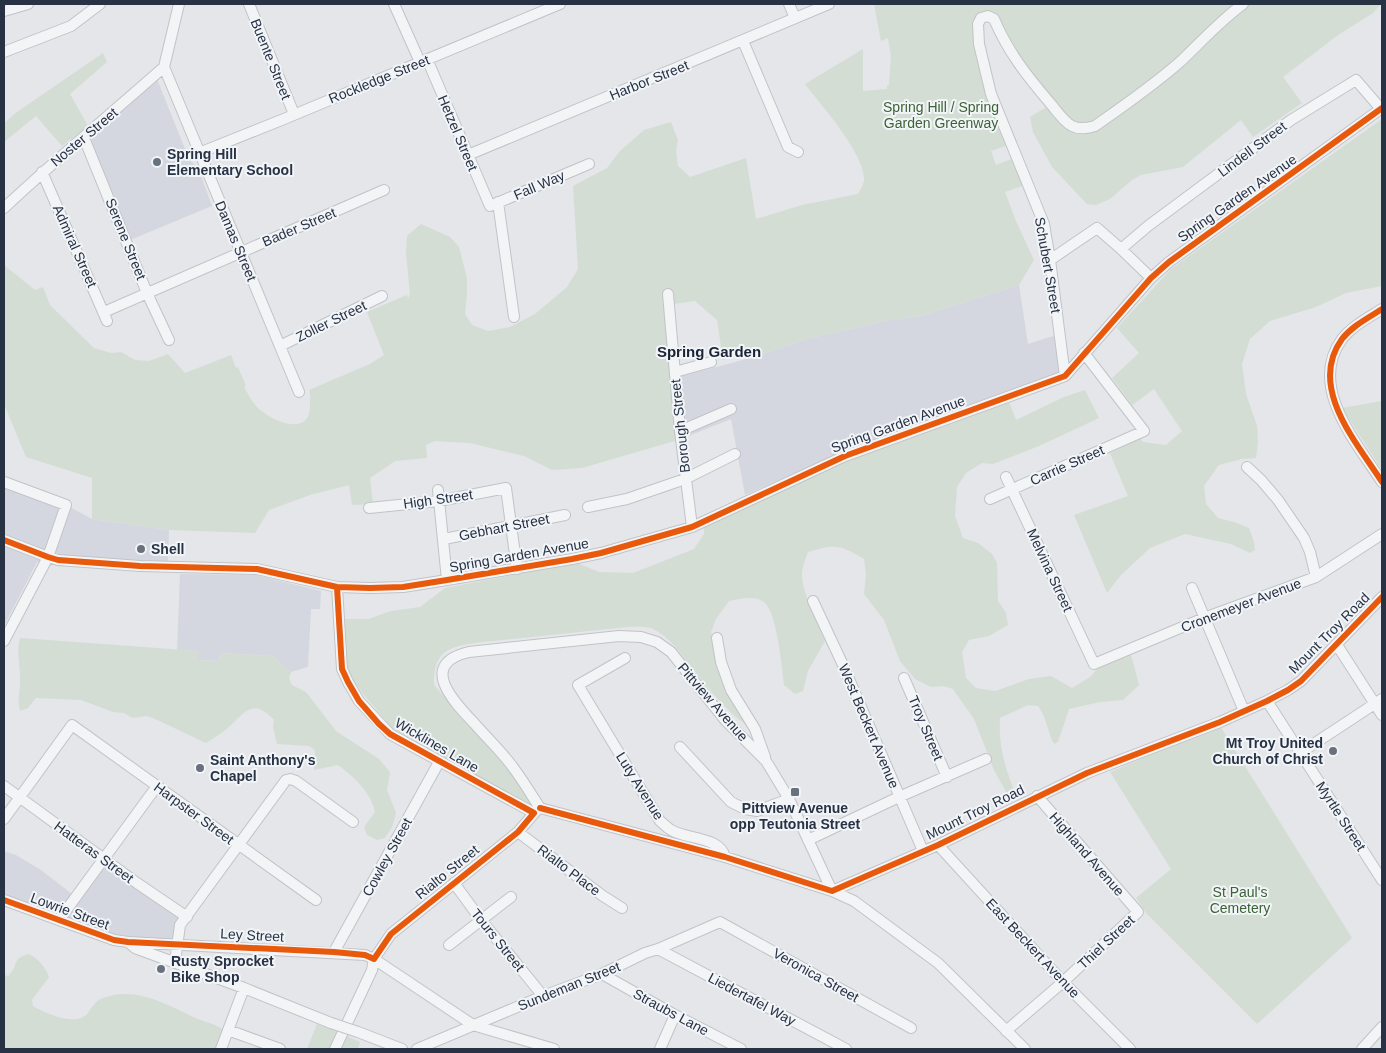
<svg xmlns="http://www.w3.org/2000/svg" width="1386" height="1053" viewBox="0 0 1386 1053" font-family="Arial,sans-serif">
<rect width="100%" height="100%" fill="#e4e6e9"/>
<path fill="#d4d7df" d="M 157,79 L 189,159 L 198,168 L 212,206 L 130,240 L 88,139 Z
M 1019,285 L 1028,344 L 1056,335 L 1061,372 L 867,441 L 745,495 L 731,419 L 681,439 L 672,379 L 750,358 L 807,339 L 884,321 L 921,316 Z
M 4,482 L 66,505 L 92,519 L 169,530 L 168,562 L 37,562 L 4,626 Z
M 180,574 L 256,575 L 321,591 L 320,609 L 311,609 L 308,667 L 291,672 L 272,656 L 220,653 L 219,661 L 198,660 L 198,651 L 177,650 Z
M 4,851 L 16,855 L 41,870 L 76,897 L 103,859 L 187,917 L 178,944 L 128,942 L 4,900 Z"/>
<path fill="#d4ddd4" d="M 874,4 L 1381,4 L 1373,13 L 1338,35 L 1283,77 L 1302,103 L 1253,137 L 1241,120 L 1183,167 L 1141,175 L 1132,180 L 1110,199 L 1096,205 L 1087,204 L 1052,167 L 1033,132 L 1030,117 L 1048,106 L 993,21 L 988,19 L 983,23 C 983,57 995,92 1008,123 L 1004,124 L 1008,145 L 991,151 L 996,165 L 1014,158 L 1025,185 L 1005,192 L 1016,221 L 1034,260 L 1019,285 L 921,316 L 884,321 L 807,339 L 750,358 L 744,351 L 723,360 L 717,320 L 695,301 L 666,305 L 678,440 L 582,468 L 552,470 L 524,456 L 470,443 L 435,441 L 426,445 L 427,458 L 395,461 L 370,478 L 373,504 L 352,505 L 349,485 L 310,495 L 269,510 L 255,533 L 169,530 L 92,519 L 92,478 L 26,457 L 4,404 L 4,265 L 35,290 L 43,287 L 50,305 L 94,348 L 111,353 L 121,352 L 135,360 L 149,361 L 168,354 L 185,373 L 231,355 L 236,368 L 238,367 L 246,386 L 244,387 C 249,396 254,406 263,412 C 278,424 311,435 310,405 C 310,399 311,396 309,390 L 370,364 L 384,355 L 367,312 L 407,295 L 408,299 L 410,294 L 406,253 L 407,236 L 421,224 L 450,237 L 459,247 L 467,278 L 467,294 L 465,314 L 472,325 L 488,331 L 510,327 L 535,314 L 567,287 L 578,269 L 573,186 L 607,168 L 620,151 L 644,130 L 671,122 L 678,140 L 676,150 L 678,166 L 690,177 L 746,158 L 756,219 L 802,205 L 858,194 C 860,190 864,184 864,180 C 865,154 821,105 805,84 L 863,49 L 863,91 L 887,89 L 887,86 L 889,85 L 891,57 L 888,38 L 881,41 Z
M 103,53 L 107,62 L 70,94 L 88,126 L 62,146 L 36,116 L 4,142 L 4,123 L 17,112 Z
M 1382,119 L 1382,286 L 1346,293 L 1316,307 L 1270,321 L 1250,339 L 1242,364 L 1246,394 L 1257,426 L 1258,443 L 1256,458 L 1242,459 L 1219,465 L 1204,486 L 1206,504 L 1218,518 L 1234,522 L 1249,528 L 1254,542 L 1255,550 L 1250,553 L 1231,544 L 1185,534 L 1150,548 L 1120,576 L 1107,593 L 1074,515 L 1128,496 L 1110,453 L 1140,438 L 1143,442 L 1166,445 L 1182,431 L 1154,389 L 1132,405 L 1112,378 L 1139,353 L 1117,328 L 1171,269 Z
M 1085,390 L 1099,418 L 1039,446 L 993,464 L 982,463 L 966,473 L 957,487 L 955,516 L 963,538 L 978,543 L 992,554 L 997,563 L 998,601 L 1006,613 L 1008,625 L 989,636 L 969,640 L 962,652 L 966,678 L 976,688 L 995,691 L 1029,679 L 1051,676 L 1072,688 L 1090,677 L 1097,669 L 1131,655 L 1139,685 L 1123,700 L 1100,702 L 1069,709 L 1058,742 L 1054,744 C 1047,731 1047,718 1038,706 L 1028,705 L 1000,718 C 998,747 1006,772 1018,799 L 1011,801 L 994,770 L 974,719 L 953,689 L 943,686 L 931,687 L 915,679 L 900,661 L 884,620 L 864,594 L 866,574 L 864,559 C 839,544 835,544 808,552 C 805,560 802,567 802,575 C 802,592 818,624 825,641 L 808,671 L 803,691 L 795,694 L 784,685 C 782,668 777,612 764,602 C 754,595 740,599 729,601 L 716,619 L 711,632 L 715,648 L 751,715 L 754,729 C 729,718 702,679 684,658 C 676,647 666,635 653,629 C 645,626 635,627 627,627 L 483,642 C 452,646 433,648 434,685 L 508,770 L 535,808 L 393,729 L 364,695 L 346,670 L 345,619 L 368,619 L 391,611 L 420,607 L 445,588 L 577,563 L 599,572 L 633,573 L 694,549 L 704,534 L 704,527 L 828,467 L 1009,402 L 1016,420 L 1064,397 Z
M 1382,401 L 1382,470 L 1342,408 Z
M 20,638 L 199,651 L 198,660 L 219,661 L 220,653 L 272,656 L 291,672 L 289,678 L 292,685 L 306,692 L 336,731 L 379,759 L 390,772 L 387,790 L 396,813 L 392,827 L 385,838 L 377,840 L 367,835 L 364,827 L 375,812 C 371,792 354,777 338,765 L 314,770 L 315,750 L 309,746 L 277,744 L 273,727 L 274,720 C 253,698 246,711 229,727 C 222,733 213,738 206,743 L 153,718 L 146,716 L 133,718 L 124,713 L 113,712 L 81,700 L 36,698 L 28,708 L 20,711 C 17,697 20,695 20,683 C 21,667 16,654 20,638 Z
M 1220,726 L 1352,938 L 1257,1024 L 1146,913 L 1136,898 L 1171,869 L 1110,772 Z
M 29,954 C 38,959 46,967 49,977 L 32,1000 L 33,1006 C 45,1013 76,1027 87,1014 C 95,1005 93,1001 106,997 C 137,987 166,1004 193,1017 C 204,1022 219,1024 227,1033 L 221,1049 L 4,1049 L 4,975 L 8,976 C 20,965 10,959 29,954 Z
M 317,1024 L 338,1032 L 330,1049 L 307,1049 Z
M 347,1036 L 360,1042 L 358,1049 L 341,1049 Z"/>
<g fill="none" stroke-linecap="round" stroke-linejoin="round">
<g stroke="#c1c3c7" stroke-width="12">
<path id="minor" d="M 179,4 L 164,67 L 299,392
M 249,4 L 294,114
M 394,4 L 420,62
M 789,4 L 795,18
M 4,11 L 28,4
M 743,41 L 788,147 L 798,152
M 4,52 L 71,26 L 100,4
M 427,59 L 490,206 L 589,164
M 84,138 L 147,293 L 169,340
M 199,153 L 284,119 L 560,4
M 468,155 L 829,4
M 42,172 L 107,321
M 498,202 L 514,317
M 4,208 C 56,159 111,114 164,67
M 1121,249 L 1148,226 L 1291,120 L 1356,80 L 1381,109
M 1050,260 L 1097,228 L 1121,249 L 1151,278
M 668,294 L 680,431 L 692,527
M 1382,309 C 1368,318 1352,326 1342,339 C 1307,387 1357,443 1382,482
M 104,312 L 384,190
M 280,346 L 382,296
M 675,372 L 711,362
M 1065,376 L 1050,260 L 1044,224 L 991,94 L 979,44 L 978,24 L 981,18 L 988,16 L 994,19 C 1008,52 1027,76 1050,103 C 1057,111 1063,121 1072,126 C 1080,130 1088,128 1095,126 C 1125,105 1154,85 1181,61 C 1201,42 1220,21 1243,4
M 680,431 L 731,409
M 1247,467 L 1261,480 L 1278,500 L 1304,538 L 1310,552 L 1316,577
M 1006,477 L 1094,664 L 1204,618 L 1316,577 L 1382,534
M 4,482 L 66,505 L 48,557 L 4,641
M 438,490 L 447,580
M 990,499 L 1144,431 L 1084,353
M 588,507 L 627,499 L 685,479 L 735,454
M 369,508 L 439,501 L 506,488 L 517,569
M 444,539 L 565,515
M 4,540 L 48,557 L 58,560 L 140,566 L 257,569 L 337,587 L 370,588 L 403,587 L 447,580 L 572,559 L 601,553 L 692,527 L 845,456 L 1065,376 L 1151,278 L 1169,262 L 1382,108
M 337,587 L 342,669 L 348,682 L 359,701 L 390,734 L 534,813
M 1192,588 L 1244,711
M 813,601 L 843,665 L 923,851
M 717,638 L 721,662 L 731,690 L 755,729 L 765,757
M 1337,645 L 1382,715
M 625,658 L 578,685 L 660,821 C 664,824 668,829 673,831 C 688,839 720,837 725,857
M 904,678 L 947,777
M 1267,701 L 1382,880
M 680,747 L 731,802 L 745,809 L 757,811 L 789,799
M 1300,753 L 1382,699
M 4,786 L 137,883 L 187,917
M 540,808 C 531,794 522,779 512,766 C 501,751 486,737 474,723 C 454,702 417,664 469,652 L 619,636 L 641,637 L 657,642 L 671,652 L 725,720 L 766,761 L 789,799 L 832,891
M 540,808 L 725,857 L 832,891 L 854,901 L 938,963 L 1025,1049
M 4,819 L 72,725 L 316,900
M 518,832 L 603,896 L 622,908
M 808,840 L 899,797 L 986,759
M 938,845 L 1063,982 L 1130,1049
M 454,883 L 481,920 L 543,996
M 832,891 L 938,845 L 1087,773 L 1220,722 L 1267,701 L 1288,690 L 1301,681 L 1382,597
M 4,900 L 114,940 L 128,942 L 365,955 L 374,959 L 473,1025 L 554,1049
M 59,920 L 157,786
M 128,942 L 135,948 L 244,988 L 331,1023
M 449,945 L 511,897
M 658,949 L 846,1049
M 334,952 L 439,762
M 175,962 L 180,925 L 286,780 L 290,779 L 296,781 L 353,822
M 602,974 L 675,1015 L 741,1049
M 228,1030 L 280,1049
M 1006,1031 L 1063,982 L 1138,912 L 1037,796
M 358,1032 L 402,1049
M 221,1049 L 244,988
M 335,1049 L 372,970 L 374,959 L 391,934 L 518,832 L 537,810
M 417,1049 L 543,996 L 602,974 L 645,953 L 658,949 L 720,922 L 911,1028
M 660,1049 L 675,1015
M 1362,1049 L 1382,1027"/>
</g>
<use href="#minor" stroke="#f3f4f6" stroke-width="10"/>
<g stroke="#c1c3c7" stroke-width="12" stroke-linecap="butt">
<path id="minor-bridge" d="M 331,1023 L 358,1032"/>
</g>
<use href="#minor-bridge" stroke="#f3f4f6" stroke-width="10"/>
<g stroke="#f2f5f8" stroke-width="9">
<path id="cycleway" d="M 1382,309 C 1368,318 1352,326 1342,339 C 1307,387 1357,443 1382,482
M 4,540 L 48,557 L 58,560 L 140,566 L 257,569 L 337,587 L 370,588 L 403,587 L 447,580 L 572,559 L 601,553 L 692,527 L 845,456 L 1065,376 L 1151,278 L 1169,262 L 1382,108
M 540,808 L 725,857 L 832,891 L 938,845 L 1087,773 L 1220,722 L 1267,701 L 1288,690 L 1301,681 L 1382,597
M 4,900 L 114,940 L 128,942 L 334,952 L 365,955 L 374,959 L 391,934 L 518,832 L 534,813 L 390,734 L 379,724 L 359,701 L 348,682 L 342,669 L 337,587"/>
</g>
<use href="#cycleway" stroke="#e8590c" stroke-width="6"/>
</g>
<g fill="#6a717e" stroke="#f2f5f8" stroke-width="2">
<circle cx="157" cy="162" r="5"/>
<circle cx="141" cy="549" r="5"/>
<circle cx="1333" cy="751" r="5"/>
<circle cx="200" cy="768" r="5"/>
<rect x="790" y="787" width="10" height="10" rx="2.5"/>
<circle cx="161" cy="969" r="5"/>
</g>
<g text-anchor="middle" stroke-width="4" stroke-linejoin="round" paint-order="stroke">
<g font-size="14" fill="#283245" stroke="#f2f5f8">
<text transform="translate(271 59) rotate(68)" y="5">Buente Street</text>
<text transform="translate(379 79) rotate(-22)" y="5">Rockledge Street</text>
<text transform="translate(649 80) rotate(-22)" y="5">Harbor Street</text>
<text transform="translate(458 133) rotate(67)" y="5">Hetzel Street</text>
<text transform="translate(84 137) rotate(-40)" y="5">Noster Street</text>
<text transform="translate(1252 149) rotate(-37)" y="5">Lindell Street</text>
<text transform="translate(539 185) rotate(-23)" y="5">Fall Way</text>
<text transform="translate(1237 198) rotate(-35)" y="5">Spring Garden Avenue</text>
<text transform="translate(299 227) rotate(-23)" y="5">Bader Street</text>
<text transform="translate(126 239) rotate(68)" y="5">Serene Street</text>
<text transform="translate(236 241) rotate(67)" y="5">Damas Street</text>
<text transform="translate(75 246) rotate(66)" y="5">Admiral Street</text>
<text transform="translate(1048 265) rotate(80)" y="5">Schubert Street</text>
<text transform="translate(331 321) rotate(-26)" y="5">Zoller Street</text>
<text transform="translate(898 424) rotate(-20)" y="5">Spring Garden Avenue</text>
<text transform="translate(680 426) rotate(-96)" y="5">Borough Street</text>
<text transform="translate(1067 465) rotate(-24)" y="5">Carrie Street</text>
<text transform="translate(438 499) rotate(-8)" y="5">High Street</text>
<text transform="translate(504 527) rotate(-11)" y="5">Gebhart Street</text>
<text transform="translate(519 555) rotate(-10)" y="5">Spring Garden Avenue</text>
<text transform="translate(1050 570) rotate(65)" y="5">Melvina Street</text>
<text transform="translate(1241 605) rotate(-21)" y="5">Cronemeyer Avenue</text>
<text transform="translate(1329 633) rotate(-45)" y="5">Mount Troy Road</text>
<text transform="translate(713 702) rotate(49)" y="5">Pittview Avenue</text>
<text transform="translate(869 726) rotate(67)" y="5">West Beckert Avenue</text>
<text transform="translate(926 728) rotate(67)" y="5">Troy Street</text>
<text transform="translate(437 745) rotate(30)" y="5">Wicklines Lane</text>
<text transform="translate(640 786) rotate(58)" y="5">Luty Avenue</text>
<text transform="translate(975 812) rotate(-26)" y="5">Mount Troy Road</text>
<text transform="translate(194 813) rotate(36)" y="5">Harpster Street</text>
<text transform="translate(1341 816) rotate(57)" y="5">Myrtle Street</text>
<text transform="translate(94 852) rotate(36)" y="5">Hatteras Street</text>
<text transform="translate(1087 854) rotate(49)" y="5">Highland Avenue</text>
<text transform="translate(387 857) rotate(-61)" y="5">Cowley Street</text>
<text transform="translate(569 870) rotate(37)" y="5">Rialto Place</text>
<text transform="translate(447 872) rotate(-39)" y="5">Rialto Street</text>
<text transform="translate(70 911) rotate(20)" y="5">Lowrie Street</text>
<text transform="translate(252 935) rotate(3)" y="5">Ley Street</text>
<text transform="translate(498 940) rotate(51)" y="5">Tours Street</text>
<text transform="translate(1106 942) rotate(-43)" y="5">Thiel Street</text>
<text transform="translate(1033 948) rotate(47)" y="5">East Beckert Avenue</text>
<text transform="translate(816 975) rotate(29)" y="5">Veronica Street</text>
<text transform="translate(569 986) rotate(-22)" y="5">Sundeman Street</text>
<text transform="translate(752 999) rotate(28)" y="5">Liedertafel Way</text>
<text transform="translate(671 1012) rotate(28)" y="5">Straubs Lane</text>
</g>
<g font-size="14" fill="#3c6235" stroke="#f2f5f8">
<text x="941" y="112">Spring Hill / Spring<tspan x="941" dy="16">Garden Greenway</tspan></text>
<text x="1240" y="897">St Paul's<tspan x="1240" dy="16">Cemetery</tspan></text>
</g>
<g font-size="14" font-weight="bold" fill="#283245" stroke="#f2f5f8" text-anchor="start">
<text x="167" y="159">Spring Hill<tspan x="167" dy="16">Elementary School</tspan></text>
<text x="151" y="554">Shell</text>
<text x="1323" y="748" text-anchor="end">Mt Troy United<tspan x="1323" dy="16">Church of Christ</tspan></text>
<text x="210" y="765">Saint Anthony's<tspan x="210" dy="16">Chapel</tspan></text>
<text x="795" y="813" text-anchor="middle">Pittview Avenue<tspan x="795" dy="16">opp Teutonia Street</tspan></text>
<text x="171" y="966">Rusty Sprocket<tspan x="171" dy="16">Bike Shop</tspan></text>
</g>
<g font-size="15" font-weight="bold" fill="#1b2336" stroke="#f2f5f8">
<text x="709" y="357">Spring Garden</text>
</g>
</g>
<rect width="1386" height="1053" fill="none" stroke="#283245" stroke-width="10"/>
</svg>
